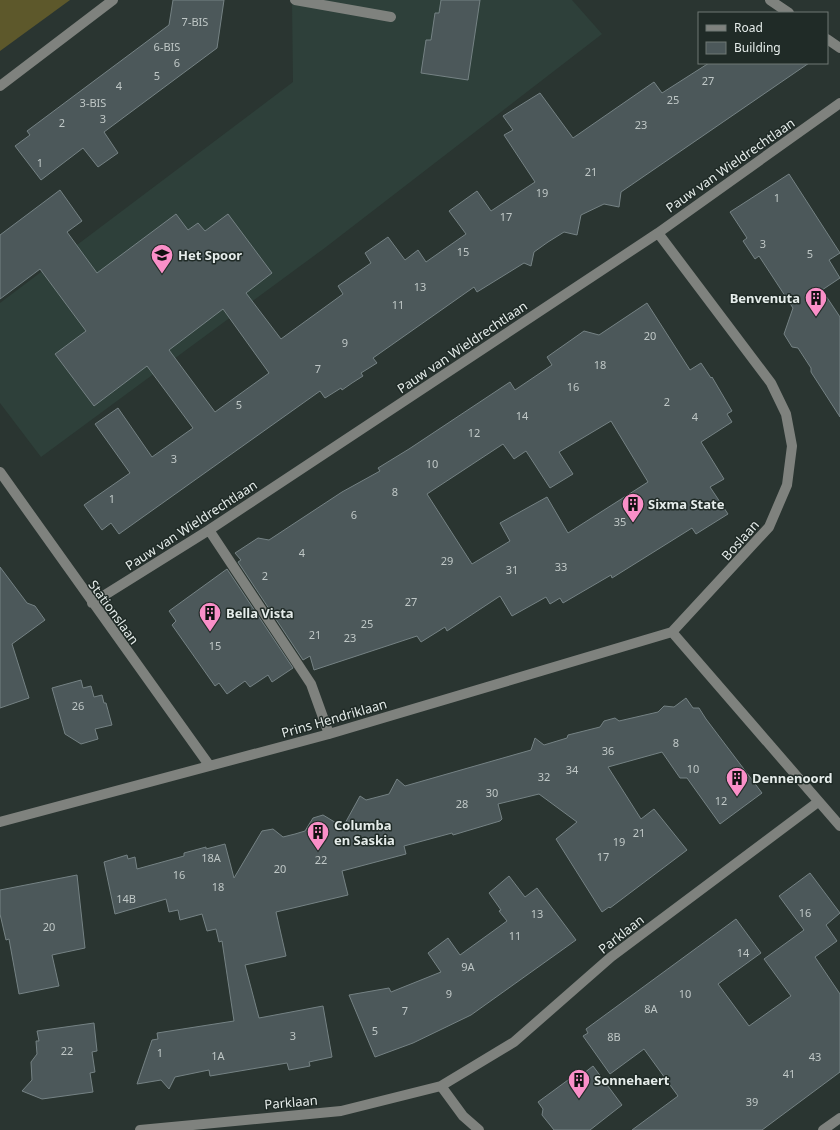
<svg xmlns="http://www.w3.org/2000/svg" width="840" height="1130" viewBox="0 0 840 1130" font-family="'Noto Sans',sans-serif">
<rect width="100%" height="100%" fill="#2a3531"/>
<path fill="#2e403a" d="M 292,0 L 572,0 L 602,34 L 326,247 L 41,457 L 0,403 L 0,303 L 293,82 Z"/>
<path fill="#5d582b" d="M 0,0 L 70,0 L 0,51 Z"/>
<path fill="#4c585a" stroke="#758284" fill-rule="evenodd" d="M 173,0 L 224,0 L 217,48 L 104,132 L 118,153 L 98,167 L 83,148 L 41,180 L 15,146 L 30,135 L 27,131 L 169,25 Z
M 441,0 L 480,0 L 468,80 L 421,73 L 426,40 L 431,40 L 435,13 L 439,13 Z
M 709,63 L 809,63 L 621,192 L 619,207 L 604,204 L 581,215 L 577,235 L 564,232 L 548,242 L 534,252 L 531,266 L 524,263 L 477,292 L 474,287 L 373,358 L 377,363 L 361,373 L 363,376 L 352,383 L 342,390 L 341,388 L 325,398 L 320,391 L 119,534 L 111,523 L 102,530 L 84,505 L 130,473 L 95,424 L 118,408 L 152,457 L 193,428 L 147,366 L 94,406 L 55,354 L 86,331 L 40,269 L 0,299 L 0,235 L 60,190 L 82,221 L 67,232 L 97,273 L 176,214 L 188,230 L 198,223 L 205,231 L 228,214 L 272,273 L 246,293 L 281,339 L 343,294 L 338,286 L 371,263 L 365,253 L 388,237 L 405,260 L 418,250 L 426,262 L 466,234 L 449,211 L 477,191 L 491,211 L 535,182 L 504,135 L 513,130 L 503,116 L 540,93 L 573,138 L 654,82 L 662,93 ZM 223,309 L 269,373 L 215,412 L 169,350 Z
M 789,174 L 840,253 L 829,260 L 840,278 L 822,290 L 840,317 L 840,417 L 811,372 L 811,368 L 798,348 L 792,347 L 784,334 L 793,308 L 759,256 L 755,259 L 743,241 L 747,238 L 730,212 Z
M 647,303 L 690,370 L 701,363 L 711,378 L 712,377 L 732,411 L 727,414 L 732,422 L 701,442 L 724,479 L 710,487 L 728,514 L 696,534 L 692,528 L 612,578 L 611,575 L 563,603 L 560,598 L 550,604 L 546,597 L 512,616 L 500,596 L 447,631 L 445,627 L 421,642 L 417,636 L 314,670 L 310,656 L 303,660 L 238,562 L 241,560 L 235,553 L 258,538 L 269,540 L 342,492 L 380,471 L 378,468 L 409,449 L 510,382 L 515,390 L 552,365 L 547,357 L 584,331 L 599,335 ZM 611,421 L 648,482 L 568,533 L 547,497 L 500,523 L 510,541 L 472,564 L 427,494 L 503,444 L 514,459 L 526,451 L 550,488 L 573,474 L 559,452 Z
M 0,567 L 27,603 L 35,606 L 45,620 L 12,644 L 29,698 L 0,708 Z
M 227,569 L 293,668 L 272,682 L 268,675 L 250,687 L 245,681 L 227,694 L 219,683 L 215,686 L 172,625 L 176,621 L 169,611 Z
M 81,680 L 83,688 L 91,686 L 94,697 L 102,695 L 104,703 L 106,703 L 112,725 L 95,729 L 98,739 L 81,744 L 65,734 L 52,688 Z
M 686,698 L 693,708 L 699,708 L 706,719 L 762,793 L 720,824 L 687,778 L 680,778 L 662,752 L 608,767 L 641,819 L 654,809 L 687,850 L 610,908 L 609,907 L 602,912 L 556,839 L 577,822 L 539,794 L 498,804 L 502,819 L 500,821 L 453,835 L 452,833 L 404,846 L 406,854 L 342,871 L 348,895 L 276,912 L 286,956 L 245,965 L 259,1018 L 323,1006 L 332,1057 L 309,1062 L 310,1066 L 289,1070 L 287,1063 L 210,1076 L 209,1070 L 175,1077 L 169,1089 L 161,1080 L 137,1084 L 152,1040 L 158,1039 L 157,1033 L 234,1021 L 222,941 L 219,942 L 216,929 L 207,931 L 202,914 L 180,920 L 178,910 L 169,912 L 166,899 L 115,914 L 104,862 L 127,855 L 128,859 L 135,857 L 137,869 L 184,856 L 184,853 L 206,847 L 206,849 L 225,844 L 234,878 L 262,831 L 273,829 L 283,837 L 295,834 L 305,831 L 313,818 L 323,815 L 343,827 L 360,796 L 366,800 L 389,794 L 397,779 L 405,786 L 531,750 L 535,738 L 544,745 L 567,738 L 568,735 L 600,727 L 604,721 L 615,718 L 619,721 L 658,712 L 664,706 L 674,707 Z
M 810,873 L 840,913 L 826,925 L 837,941 L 815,957 L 840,994 L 840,1072 L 762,1130 L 632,1130 L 678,1096 L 644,1049 L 610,1074 L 583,1036 L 588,1033 L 586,1029 L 736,919 L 761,953 L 718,984 L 749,1026 L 791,996 L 764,959 L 804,930 L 779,896 Z
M 77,875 L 85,948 L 52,955 L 59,986 L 19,994 L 9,939 L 6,940 L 0,914 L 0,890 Z
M 509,876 L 525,897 L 537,888 L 576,940 L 471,1015 L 413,1043 L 375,1057 L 349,995 L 389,988 L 391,992 L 441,972 L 428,953 L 448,938 L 460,955 L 507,921 L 499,911 L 501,910 L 489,893 Z
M 94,1023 L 97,1051 L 92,1052 L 95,1072 L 90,1073 L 93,1092 L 42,1099 L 22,1091 L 32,1080 L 31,1062 L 37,1054 L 36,1041 L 39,1041 L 37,1031 Z
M 593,1066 L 622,1105 L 590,1130 L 554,1130 L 542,1115 L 543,1109 L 538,1102 L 568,1080 L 574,1081 Z"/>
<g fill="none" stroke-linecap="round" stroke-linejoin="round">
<path stroke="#7f827e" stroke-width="10" d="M 295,0 L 391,17
M 770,0 L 789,13
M 827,39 L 840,48
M 0,86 L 113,0
M 658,233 L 771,383 L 786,414 L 792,446 L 787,485 L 769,527 L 672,632
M 0,472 L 209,765
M 209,530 L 311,684 L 329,734
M 92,603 L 209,530 L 658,233 L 840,103
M 672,632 L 840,826
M 0,822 L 329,734 L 672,632
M 441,1086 L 463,1116 L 479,1130
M 140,1130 L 341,1111 L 441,1086 L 514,1042 L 611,957 L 818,802
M 823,1130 L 840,1118"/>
</g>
<defs>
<g id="school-pin" transform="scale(1.15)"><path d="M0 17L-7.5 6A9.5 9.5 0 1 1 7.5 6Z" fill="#fa8fc8" stroke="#202b27"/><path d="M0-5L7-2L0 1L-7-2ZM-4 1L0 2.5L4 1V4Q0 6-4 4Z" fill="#111"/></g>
<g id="building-pin" transform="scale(1.15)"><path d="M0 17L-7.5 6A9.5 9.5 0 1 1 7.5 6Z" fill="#fa8fc8" stroke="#202b27"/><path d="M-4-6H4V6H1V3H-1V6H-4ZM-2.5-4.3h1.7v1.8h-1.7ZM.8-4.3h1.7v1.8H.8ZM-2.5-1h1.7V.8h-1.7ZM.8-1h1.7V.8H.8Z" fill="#111"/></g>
</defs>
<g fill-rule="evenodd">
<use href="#school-pin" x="162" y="255"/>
<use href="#building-pin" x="816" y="298"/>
<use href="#building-pin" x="633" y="504"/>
<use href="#building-pin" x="210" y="613"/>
<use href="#building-pin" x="737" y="778"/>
<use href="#building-pin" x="318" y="832"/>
<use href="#building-pin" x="579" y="1080"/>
</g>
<g text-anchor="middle" stroke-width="3" stroke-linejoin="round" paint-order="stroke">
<g font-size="11" fill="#bfc7c6">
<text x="195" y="26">7-BIS</text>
<text x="167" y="51">6-BIS</text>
<text x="177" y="67">6</text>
<text x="157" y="80">5</text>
<text x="708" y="85">27</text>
<text x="119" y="90">4</text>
<text x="673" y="104">25</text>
<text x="93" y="107">3-BIS</text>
<text x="103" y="123">3</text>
<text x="62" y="127">2</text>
<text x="641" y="129">23</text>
<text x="40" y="167">1</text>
<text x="591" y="176">21</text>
<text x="542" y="197">19</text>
<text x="777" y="202">1</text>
<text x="506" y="221">17</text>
<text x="763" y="248">3</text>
<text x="463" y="256">15</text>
<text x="810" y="258">5</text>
<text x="420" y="291">13</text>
<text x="398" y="309">11</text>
<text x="650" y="340">20</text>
<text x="345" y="347">9</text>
<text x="600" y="369">18</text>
<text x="318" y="373">7</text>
<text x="573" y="391">16</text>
<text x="667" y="406">2</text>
<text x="239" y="409">5</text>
<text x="522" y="420">14</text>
<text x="695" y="421">4</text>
<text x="474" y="437">12</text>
<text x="174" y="463">3</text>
<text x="432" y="468">10</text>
<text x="395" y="496">8</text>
<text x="112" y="503">1</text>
<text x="354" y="519">6</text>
<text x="620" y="526">35</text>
<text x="302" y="557">4</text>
<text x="447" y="565">29</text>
<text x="561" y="571">33</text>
<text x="512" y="574">31</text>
<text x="265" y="580">2</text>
<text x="411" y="606">27</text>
<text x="367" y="628">25</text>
<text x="315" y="639">21</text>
<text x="350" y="642">23</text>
<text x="215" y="650">15</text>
<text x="78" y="710">26</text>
<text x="676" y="747">8</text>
<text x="608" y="755">36</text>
<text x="693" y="773">10</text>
<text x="572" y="774">34</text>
<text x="544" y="781">32</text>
<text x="492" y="797">30</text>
<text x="721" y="805">12</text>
<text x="462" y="808">28</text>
<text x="639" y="837">21</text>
<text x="619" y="846">19</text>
<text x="603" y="861">17</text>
<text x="211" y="862">18A</text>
<text x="321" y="864">22</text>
<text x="280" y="873">20</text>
<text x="179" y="879">16</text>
<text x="218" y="891">18</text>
<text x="126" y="903">14B</text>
<text x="805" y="917">16</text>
<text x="537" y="918">13</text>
<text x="49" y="931">20</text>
<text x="515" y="940">11</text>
<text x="743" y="957">14</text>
<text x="468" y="971">9A</text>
<text x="449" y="998">9</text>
<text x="685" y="998">10</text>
<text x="651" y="1013">8A</text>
<text x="405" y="1015">7</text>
<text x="375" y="1035">5</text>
<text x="293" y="1040">3</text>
<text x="614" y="1041">8B</text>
<text x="67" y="1055">22</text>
<text x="160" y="1057">1</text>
<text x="218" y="1060">1A</text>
<text x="815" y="1061">43</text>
<text x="789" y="1078">41</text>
<text x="752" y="1106">39</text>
</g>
<g font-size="13" fill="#e5ecea" stroke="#202b27">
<text transform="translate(730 165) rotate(-35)" y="5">Pauw van Wieldrechtlaan</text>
<text transform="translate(462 347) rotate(-34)" y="5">Pauw van Wieldrechtlaan</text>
<text transform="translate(191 525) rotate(-33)" y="5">Pauw van Wieldrechtlaan</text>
<text transform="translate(740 540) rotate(-48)" y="5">Boslaan</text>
<text transform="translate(114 612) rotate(54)" y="5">Stationslaan</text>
<text transform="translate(334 718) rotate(-16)" y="5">Prins Hendriklaan</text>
<text transform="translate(621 934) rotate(-38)" y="5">Parklaan</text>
<text transform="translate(291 1102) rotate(-5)" y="5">Parklaan</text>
</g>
<g font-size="13" font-weight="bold" fill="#e5ecea" stroke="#202b27" text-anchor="start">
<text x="178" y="260">Het Spoor</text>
<text x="800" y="303" text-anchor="end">Benvenuta</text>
<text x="648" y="509">Sixma State</text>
<text x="226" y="618">Bella Vista</text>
<text x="752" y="783">Dennenoord</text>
<text x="334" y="830">Columba<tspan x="334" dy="15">en Saskia</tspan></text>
<text x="594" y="1085">Sonnehaert</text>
</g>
</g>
<rect x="698" y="12" width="130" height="52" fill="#202b27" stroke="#6f7875"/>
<rect x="706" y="25" width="20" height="6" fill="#7f827e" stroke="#6f7875"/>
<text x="734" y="32" font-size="12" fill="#e5ecea">Road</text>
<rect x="706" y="42" width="20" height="12" fill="#4c585a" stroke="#6f7875"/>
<text x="734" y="52" font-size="12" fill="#e5ecea">Building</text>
</svg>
